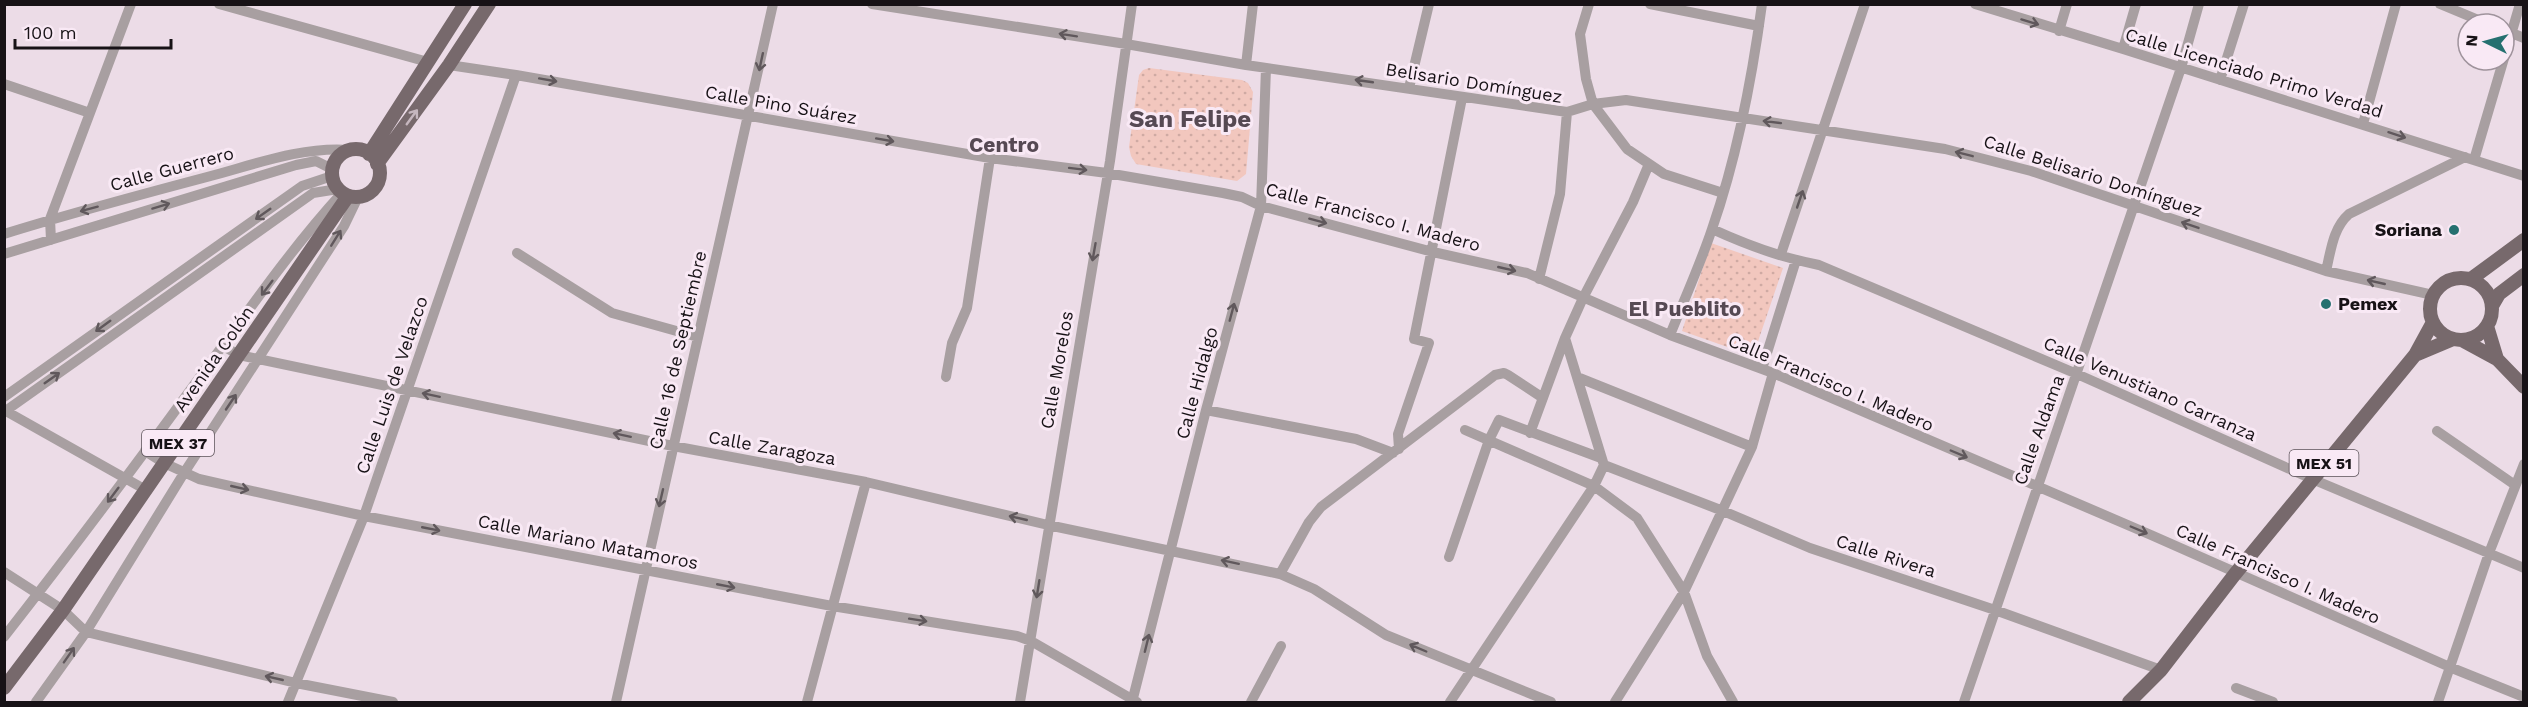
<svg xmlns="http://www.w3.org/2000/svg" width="2528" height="707" viewBox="0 0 2528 707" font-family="'Work Sans',sans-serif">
<defs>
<pattern id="park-dots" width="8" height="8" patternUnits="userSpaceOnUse" patternTransform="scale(1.5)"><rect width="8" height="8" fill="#f2c7be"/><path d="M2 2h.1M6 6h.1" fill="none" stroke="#cfaaa3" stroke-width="1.8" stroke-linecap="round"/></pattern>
</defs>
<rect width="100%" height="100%" fill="#ecdce7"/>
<path fill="url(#park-dots)" d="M 1149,68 L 1242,80 L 1248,83 L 1253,92 L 1246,174 L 1237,181 L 1136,164 L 1131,156 L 1129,147 L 1139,75 L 1143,70 Z
M 1711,243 L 1783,268 L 1753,356 L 1682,331 Z"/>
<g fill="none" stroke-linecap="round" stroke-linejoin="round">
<path stroke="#a89fa1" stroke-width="10" d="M 219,4 L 428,62
M 872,4 L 1126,44 L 1246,65 L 1567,112 L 1593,104 L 1626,100 L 1945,149 L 2031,171 L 2326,271 L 2433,295
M 1589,4 L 1580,34 L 1586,79 L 1593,104 L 1627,149 L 1664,174 L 1723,193
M 1650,4 L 1759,26
M 1975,4 L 2123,49 L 2524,176
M 2440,4 L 2488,24
M 2504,30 L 2524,38
M 2059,31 L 2067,4
M 2123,49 L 2136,4
M 449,65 L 516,75 L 990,158 L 1107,173 L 1223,193 L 1242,197 L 1261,206 L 1433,252 L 1527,273 L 1670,335 L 1773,373 L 2151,535 L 2452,668 L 2524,697
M 1246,65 L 1253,4
M 2220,80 L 2244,4
M 4,84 L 90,113
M 1409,88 L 1429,4
M 2363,124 L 2396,4
M 2474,160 L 2520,4
M 1712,229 C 1747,245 1782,258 1819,265 L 2077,374 L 2312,479 L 2524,568
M 4,234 C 71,213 139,195 207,177 C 253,165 302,146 350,150
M 51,240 L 50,219 L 131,4
M 517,253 L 612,313 L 698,337
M 4,254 L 296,165 L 316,161 L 332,169
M 1781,254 L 1865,4
M 2326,271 C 2331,250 2333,228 2349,214 L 2465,157
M 1539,279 L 1560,194 L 1567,112
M 1670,335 C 1684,300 1700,265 1712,229 C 1737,157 1752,79 1762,4
M 1565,338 L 1603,462
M 223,346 L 239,355 L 673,446 L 866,482 L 1048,525 L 1280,574 L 1314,589 L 1386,635 L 1551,702
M 1762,369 L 1796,260
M 946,377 L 952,343 L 967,308 L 990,158
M 1577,377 L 1752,447
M 4,397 L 302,186 L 332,176
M 4,410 L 146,490
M 1206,410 L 1356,439 L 1393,453
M 4,412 L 313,193 L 338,189
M 1465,430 L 1594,486 L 1637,518 L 1684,592 L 1707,656 L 1733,702
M 2437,431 L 2515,485
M 1530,433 L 1565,338 L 1583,298 L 1633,202 L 1649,164
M 1399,449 L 1398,434 L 1429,343 L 1414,339 L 1462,98
M 145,451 L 164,463 L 199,479 L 364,516 L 832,606 L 1017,636 L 1031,641 L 1137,702
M 1604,465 L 1723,511 L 1810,548 L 1995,610 L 2161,670
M 1449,557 L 1489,440 L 1499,420 L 1601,458
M 4,572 L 63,610 L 86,632 L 296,683 L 393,702
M 1280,574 L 1309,522 L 1321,507 L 1495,375 L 1504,373 L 1508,375 L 1543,398
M 4,637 C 69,554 132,470 194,385 C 242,320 288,252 342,193
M 2236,688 L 2273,702
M 36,702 L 86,632 L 184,473 L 344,226 L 358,197
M 288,702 L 364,516 L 516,75
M 616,702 L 773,4
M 807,702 L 866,482
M 1020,702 L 1110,161 L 1132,4
M 1132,702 L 1206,410 L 1261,206 L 1266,68
M 1251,702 L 1281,646
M 1450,702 L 1594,486 L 1604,465
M 1615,702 L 1684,592 L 1752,447 L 1773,373
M 1964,702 L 2181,68 L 2199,4
M 2438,702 L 2489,553 L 2524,464"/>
<path stroke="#77696c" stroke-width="14" d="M332 173a24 24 0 1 1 48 0a24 24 0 1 1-48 0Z
M 369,154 L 465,4
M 377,164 L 449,65 L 489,4
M2430 309a31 31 0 1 1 62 0a31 31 0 1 1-62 0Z
M 2471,279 L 2524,240
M 2492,306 L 2499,294 L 2524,275
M 2487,326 L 2497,359
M 2462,340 L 2497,359 L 2524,387
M 2415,355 L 2453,339
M 4,688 L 63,610 L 348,196
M 2129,702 L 2161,670 L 2235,574 L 2415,355 L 2433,322"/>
</g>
<defs><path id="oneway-shaft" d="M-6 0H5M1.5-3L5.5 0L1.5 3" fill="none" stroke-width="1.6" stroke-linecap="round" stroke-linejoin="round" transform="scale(1.5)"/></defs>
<g stroke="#60585c">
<use href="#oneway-shaft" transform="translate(2030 22) rotate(17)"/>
<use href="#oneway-shaft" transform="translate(1068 35) rotate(-171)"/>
<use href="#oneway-shaft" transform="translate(761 62) rotate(102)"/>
<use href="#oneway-shaft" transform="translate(548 80) rotate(10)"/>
<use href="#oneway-shaft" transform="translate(1364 81) rotate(-172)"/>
<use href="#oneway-shaft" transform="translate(1772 122) rotate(-173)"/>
<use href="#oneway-shaft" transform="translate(2397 135) rotate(18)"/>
<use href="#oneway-shaft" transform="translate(885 140) rotate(10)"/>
<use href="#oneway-shaft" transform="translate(1964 154) rotate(-166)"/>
<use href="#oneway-shaft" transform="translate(1078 169) rotate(7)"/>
<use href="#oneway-shaft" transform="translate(1800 199) rotate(-71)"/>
<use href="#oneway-shaft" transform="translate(161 206) rotate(-17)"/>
<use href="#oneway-shaft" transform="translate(89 209) rotate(165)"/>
<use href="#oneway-shaft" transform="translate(263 214) rotate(145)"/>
<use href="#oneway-shaft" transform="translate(1318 221) rotate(15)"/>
<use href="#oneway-shaft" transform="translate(2190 225) rotate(-161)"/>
<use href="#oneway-shaft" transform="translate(336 238) rotate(-58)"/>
<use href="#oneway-shaft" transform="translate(1094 252) rotate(100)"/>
<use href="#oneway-shaft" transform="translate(1507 269) rotate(13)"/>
<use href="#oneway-shaft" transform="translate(2376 282) rotate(-167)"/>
<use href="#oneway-shaft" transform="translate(267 288) rotate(127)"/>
<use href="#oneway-shaft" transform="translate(1232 312) rotate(-75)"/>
<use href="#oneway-shaft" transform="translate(103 326) rotate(144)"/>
<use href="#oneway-shaft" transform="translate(52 378) rotate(-35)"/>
<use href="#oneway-shaft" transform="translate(431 395) rotate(-168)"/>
<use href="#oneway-shaft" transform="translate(231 402) rotate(-56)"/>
<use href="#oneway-shaft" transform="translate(622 435) rotate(-168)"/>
<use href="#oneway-shaft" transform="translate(1959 454) rotate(23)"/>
<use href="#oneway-shaft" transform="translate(240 488) rotate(13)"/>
<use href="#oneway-shaft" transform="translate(113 495) rotate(127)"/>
<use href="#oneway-shaft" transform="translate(661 498) rotate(103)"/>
<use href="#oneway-shaft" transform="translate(1018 518) rotate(-167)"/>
<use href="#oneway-shaft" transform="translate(431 529) rotate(11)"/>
<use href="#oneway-shaft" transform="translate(2139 530) rotate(23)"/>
<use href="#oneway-shaft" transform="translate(1230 562) rotate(-168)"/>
<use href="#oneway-shaft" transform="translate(726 586) rotate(11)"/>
<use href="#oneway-shaft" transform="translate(1038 589) rotate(99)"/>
<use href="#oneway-shaft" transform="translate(918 620) rotate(9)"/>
<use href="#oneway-shaft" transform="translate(1147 643) rotate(-76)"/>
<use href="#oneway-shaft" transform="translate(1418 648) rotate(-157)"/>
<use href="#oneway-shaft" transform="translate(69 655) rotate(-55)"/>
<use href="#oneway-shaft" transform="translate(274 678) rotate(-167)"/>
</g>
<use stroke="#c5b6be" href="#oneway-shaft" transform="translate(412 117) rotate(-54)"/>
<g fill="#257070" stroke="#f9e9f5" stroke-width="2">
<circle cx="2454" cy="230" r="6"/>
<circle cx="2326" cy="304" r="6"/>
</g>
<g text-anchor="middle" stroke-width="6" stroke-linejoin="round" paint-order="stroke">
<g fill="#f9e9f5" stroke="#5b5259" stroke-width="1.5">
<rect x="142" y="430" width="72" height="26" rx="4.5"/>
<rect x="2289.5" y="450" width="69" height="26" rx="4.5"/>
</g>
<g font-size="16" font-weight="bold" fill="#171216">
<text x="178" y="449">MEX 37</text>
<text x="2324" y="469">MEX 51</text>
</g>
<g font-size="18" fill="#171216" stroke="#f9e9f5">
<text transform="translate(2254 73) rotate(17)" y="6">Calle Licenciado Primo Verdad</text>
<text transform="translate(1474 83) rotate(9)" y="6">Belisario Domínguez</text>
<text transform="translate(781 105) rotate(10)" y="6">Calle Pino Suárez</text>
<text transform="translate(172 169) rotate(-15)" y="6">Calle Guerrero</text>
<text transform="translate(2093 176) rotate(18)" y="6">Calle Belisario Domínguez</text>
<text transform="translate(1373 217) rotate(15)" y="6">Calle Francisco I. Madero</text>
<text transform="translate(678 350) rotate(-77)" y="6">Calle 16 de Septiembre</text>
<text transform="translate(214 359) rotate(-55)" y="6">Avenida Colón</text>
<text transform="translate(1057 370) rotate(-80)" y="6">Calle Morelos</text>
<text transform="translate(1197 383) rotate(-75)" y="6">Calle Hidalgo</text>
<text transform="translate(1831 383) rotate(23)" y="6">Calle Francisco I. Madero</text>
<text transform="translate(392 385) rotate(-71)" y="6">Calle Luis de Velazco</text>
<text transform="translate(2150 389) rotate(24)" y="6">Calle Venustiano Carranza</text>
<text transform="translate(2039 430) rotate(-70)" y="6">Calle Aldama</text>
<text transform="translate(772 448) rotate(10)" y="6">Calle Zaragoza</text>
<text transform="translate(588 542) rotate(11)" y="6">Calle Mariano Matamoros</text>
<text transform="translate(1886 556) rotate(18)" y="6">Calle Rivera</text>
<text transform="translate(2278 574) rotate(24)" y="6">Calle Francisco I. Madero</text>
</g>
<g font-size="18" font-weight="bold" fill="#171216" stroke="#f9e9f5" text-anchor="end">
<text x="2442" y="236">Soriana</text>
<text x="2338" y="310" text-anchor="start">Pemex</text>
</g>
<g font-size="21" font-weight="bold" fill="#564953" stroke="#f9e9f5">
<text x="1004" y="152">Centro</text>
<text x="1685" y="316">El Pueblito</text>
</g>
<g font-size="24" font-weight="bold" fill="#564953" stroke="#f9e9f5">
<text x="1190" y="127">San Felipe</text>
</g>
</g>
<rect width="2528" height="707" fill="none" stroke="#171216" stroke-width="12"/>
<g transform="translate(2486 42) rotate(275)"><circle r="28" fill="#f9e9f5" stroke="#9f939c" stroke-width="1.5"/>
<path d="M0-4.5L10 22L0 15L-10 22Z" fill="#257070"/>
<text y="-9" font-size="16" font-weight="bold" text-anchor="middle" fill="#171216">N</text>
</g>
<path d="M15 39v9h156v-9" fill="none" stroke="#171216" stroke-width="3"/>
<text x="24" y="39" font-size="18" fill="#171216" stroke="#f9e9f5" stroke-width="4.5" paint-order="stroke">100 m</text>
</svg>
